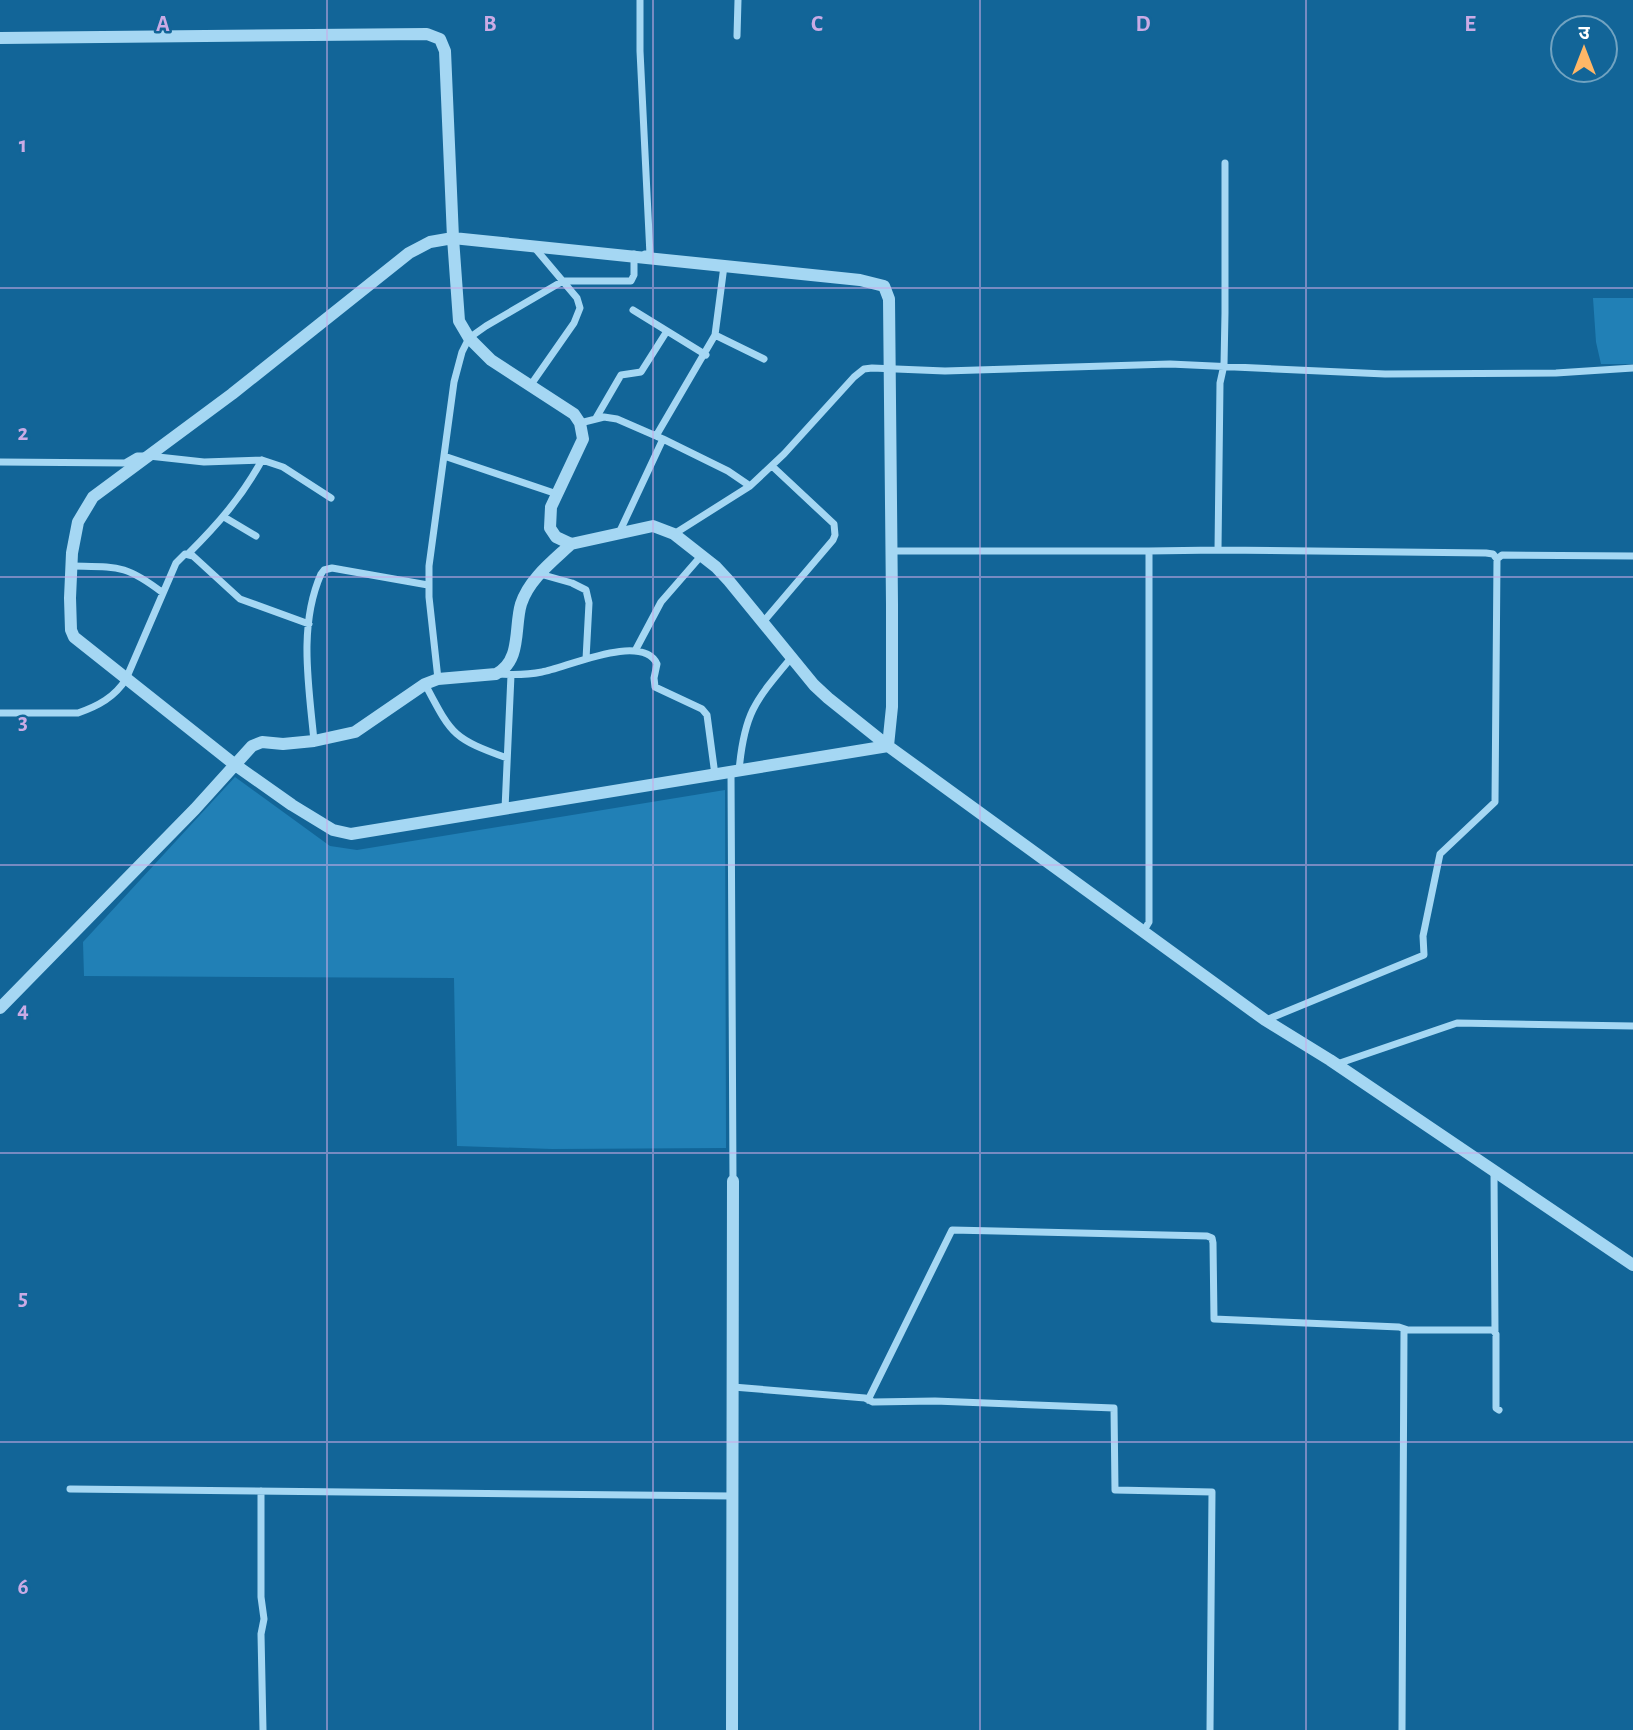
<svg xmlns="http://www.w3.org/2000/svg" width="1633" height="1730" viewBox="0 0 1633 1730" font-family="'Alegreya Sans','Noto Sans Devanagari',sans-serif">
<rect width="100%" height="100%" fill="#126598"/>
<path fill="#2180b6" d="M 1593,298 L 1633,298 L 1633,364 L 1601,364 L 1596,342 Z
M 235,777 L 330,846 L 357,850 L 725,790 L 726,1148 L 552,1149 L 457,1146 L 454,978 L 84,976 L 83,942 Z"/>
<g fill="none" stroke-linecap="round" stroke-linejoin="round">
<path stroke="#a5d7f3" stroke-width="7" d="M 640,0 L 640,51 L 650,255 L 645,254
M 737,36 L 738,0
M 633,310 L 706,355
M 715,335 L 764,359
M 530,386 L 574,323 L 580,308 L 577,298 L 534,247
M 596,418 L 621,375 L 641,372 L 667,331
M 580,423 L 604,417 L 617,419 L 663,439 L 728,471 L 750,486
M 656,436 L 715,335 L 724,266
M 444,456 L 557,494
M 0,462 L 125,463 L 137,456 L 149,456 L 204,462 L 262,460 L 283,467 L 331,498
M 224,517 L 256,536
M 619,533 L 663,439
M 674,534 L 750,486 L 784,454 L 854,377 L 864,369 L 872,368 L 945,371 L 1170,364 L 1385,374 L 1556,373 L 1633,368
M 1218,550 L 1486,553 L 1493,554 L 1497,559 L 1495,802 L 1440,854 L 1423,936 L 1424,955 L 1266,1020
M 892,551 L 1149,551
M 188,554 C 218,524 241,498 262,460
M 1497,559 L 1502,555 L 1633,556
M 71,566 C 118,567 125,564 163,593
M 540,574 L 572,583 L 586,590 L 589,603 L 586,659
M 764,621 L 833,540 L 835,535 L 834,524 L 772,466
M 635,651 L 661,602 L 701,556
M 497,674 C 512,675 527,675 542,672 C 566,668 642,632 657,664 L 654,678 L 655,687 L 702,709 L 707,715 L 715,775
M 438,679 L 429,597 L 429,566 L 454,382 L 462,352 L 469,338 L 486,326 L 563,281 L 631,281 L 634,275 L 634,254
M 425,684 C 452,735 452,738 507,758
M 0,713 L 78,713 C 98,706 115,697 126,679 L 176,563 L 185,554 L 193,556 L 240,599 L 309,624
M 314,741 C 309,687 298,626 321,574 L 324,570 L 332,568 L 428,585
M 739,771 C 744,713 755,701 791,658
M 731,772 L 733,1181
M 505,809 L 511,675
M 1143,932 L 1149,922 L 1149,551 L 1218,550 L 1220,383 L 1224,365 L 1225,313 L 1225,163
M 1337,1064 L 1457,1023 L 1633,1026
M 1494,1171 L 1495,1331
M 733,1387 L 865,1398 L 873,1402 L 935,1401 L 1114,1408 L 1115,1490 L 1212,1492 L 1210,1730
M 868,1400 L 952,1230 L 1207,1236 L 1212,1238 L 1213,1243 L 1214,1319 L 1399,1327 L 1408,1330 L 1493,1330 L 1496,1334 L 1496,1408 L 1499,1410
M 70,1489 L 732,1496
M 261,1491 L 261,1597 L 264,1619 L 261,1634 L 263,1730
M 1402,1730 L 1404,1330"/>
<path stroke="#a5d7f3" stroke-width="12" d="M 0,38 L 427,34 L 440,39 L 445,51 L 453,238 L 459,321 L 469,338 L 491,360 L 574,414 L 580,423 L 583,439 L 551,507 L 550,528 L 556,537 L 571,544 L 653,526 L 674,534 L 716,567 L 729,581 L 814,685 L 828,698 L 888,746 L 1265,1020 L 1330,1060 L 1633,1265
M 453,238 L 860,280 L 884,286 L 889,299 L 892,604 L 892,707 L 888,746 L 351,834 L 333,830 L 292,805 L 234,764 L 74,637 L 71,630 L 70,598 L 72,553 L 78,522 L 93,497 L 232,394 L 409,253 L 430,242 Z
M 0,1008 L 195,809 L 252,746 L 262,742 L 283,744 L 314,741 L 355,732 L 425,684 L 438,679 L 496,674 C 522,661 514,627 521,604 C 529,579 553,561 571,544
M 732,1730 L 733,1181"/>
</g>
<path fill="none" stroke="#caabe5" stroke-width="2" stroke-opacity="0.55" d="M 327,0 L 327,1730M 653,0 L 653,1730M 980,0 L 980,1730M 1306,0 L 1306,1730M 0,288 L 1633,288M 0,577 L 1633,577M 0,865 L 1633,865M 0,1153 L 1633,1153M 0,1442 L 1633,1442"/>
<g font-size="23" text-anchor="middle" font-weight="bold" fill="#caabe5" stroke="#126598" stroke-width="5" stroke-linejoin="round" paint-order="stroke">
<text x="163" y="31">A</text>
<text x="490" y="31">B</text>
<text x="817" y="31">C</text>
<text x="1143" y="31">D</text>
<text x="1470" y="31">E</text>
<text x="23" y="152">1</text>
<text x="23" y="440">2</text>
<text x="23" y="729">3</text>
<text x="23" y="1017">4</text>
<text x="23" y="1305">5</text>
<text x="23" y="1594">6</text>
</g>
<g transform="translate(1584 49)"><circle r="33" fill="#126598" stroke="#71a3c1" stroke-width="2"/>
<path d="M0-5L12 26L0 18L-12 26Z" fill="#ffb767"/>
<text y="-10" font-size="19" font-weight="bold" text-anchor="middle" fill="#ffffff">उ</text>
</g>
</svg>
